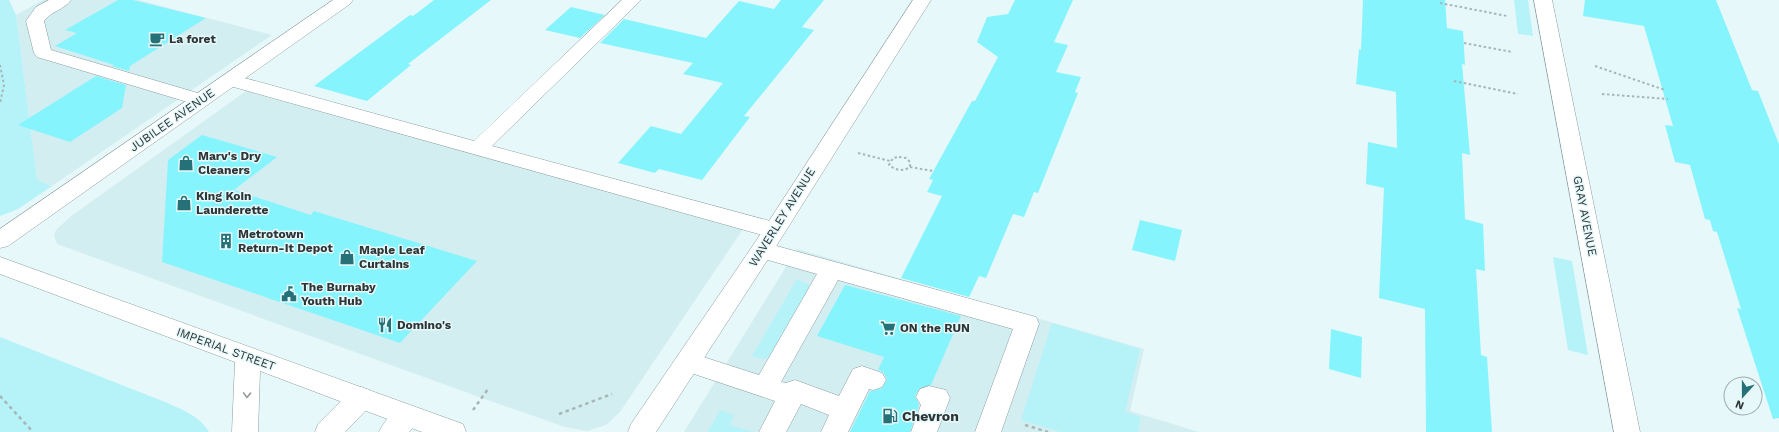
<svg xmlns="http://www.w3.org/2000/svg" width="1779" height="432" viewBox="0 0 1779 432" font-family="'Work Sans',sans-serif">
<rect width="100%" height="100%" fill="#e6f8fa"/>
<path fill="#d2eef1" d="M 43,0 L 138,0 L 272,35 L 52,186 L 37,180 L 16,15 Z
M 253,86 L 747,223 L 620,412 L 606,425 L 587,431 L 565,427 L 482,398 L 57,244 L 54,235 L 56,230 L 70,217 Z
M 797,249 L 1144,349 L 1130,411 L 1199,432 L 684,432 Z"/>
<path fill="#b5f3f9" d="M 0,0 L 9,0 L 16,15 L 37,180 L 52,186 L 18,209 L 0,216 Z
M 1514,0 L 1528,0 L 1533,36 L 1518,34 Z
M 1553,257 L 1572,261 L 1588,355 L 1568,350 Z
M 797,279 L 809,285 L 810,292 L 772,356 L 763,359 L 752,356 Z
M 1052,323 L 1140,349 L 1125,412 L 1141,417 L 1138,432 L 1061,432 L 1021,420 Z
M 0,337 L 165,402 C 181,409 200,416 209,432 L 0,432 Z
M 720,410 L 734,415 L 730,425 L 754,432 L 708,432 Z"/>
<path fill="#86f4fd" d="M 118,0 L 133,0 L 206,18 L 130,66 L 129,71 L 112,66 L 114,65 L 55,46 L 77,33 L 65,30 Z
M 434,0 L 491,0 L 408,64 L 411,65 L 367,101 L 314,86 L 410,15 L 413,16 Z
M 781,0 L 824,0 L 802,27 L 814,30 L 744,116 L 750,117 L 702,180 L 659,169 L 655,173 L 618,163 L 651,126 L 681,134 L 723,83 L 683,74 L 693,63 L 600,43 L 624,19 L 706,38 L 739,1 L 774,9 Z
M 1015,0 L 1073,0 L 1054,42 L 1068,45 L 1056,72 L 1081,77 L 1075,92 L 1078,93 L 1038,193 L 1034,192 L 1024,217 L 1013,214 L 986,278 L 979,276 L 969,297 L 901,278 L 942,196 L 927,192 L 933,180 L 929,179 L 972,101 L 975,101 L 998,57 L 977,42 L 987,17 L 1008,14 Z
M 1363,0 L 1445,0 L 1447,28 L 1463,31 L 1465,65 L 1462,64 L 1470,155 L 1462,153 L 1465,219 L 1483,224 L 1485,271 L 1476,269 L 1481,355 L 1487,357 L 1492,432 L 1426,432 L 1425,309 L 1379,298 L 1384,188 L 1366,184 L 1368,142 L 1397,148 L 1396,92 L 1356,84 L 1359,49 L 1361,50 Z
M 1585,0 L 1716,0 L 1752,90 L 1758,91 L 1779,144 L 1779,418 L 1773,419 L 1737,308 L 1741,309 L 1717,232 L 1713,231 L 1710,220 L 1705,219 L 1690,165 L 1675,162 L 1665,125 L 1673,126 L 1644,26 L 1583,16 Z
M 571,7 L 605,15 L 580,38 L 545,30 Z
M 96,76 L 126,85 L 122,108 L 70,142 L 18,125 Z
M 202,135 L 277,157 L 234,190 L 311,215 L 314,211 L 477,261 L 400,343 L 162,262 L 168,160 Z
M 1140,220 L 1182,230 L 1175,261 L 1132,250 Z
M 845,285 L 961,316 L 931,385 L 920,388 L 915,396 L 919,405 L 910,432 L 850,432 L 870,391 L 873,391 L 882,388 L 887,379 L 883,372 L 878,370 L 884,357 L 817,336 Z
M 1331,329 L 1362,337 L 1361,378 L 1329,369 Z"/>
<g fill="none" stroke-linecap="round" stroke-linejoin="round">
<g stroke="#8c9d9f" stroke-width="1">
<path id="service" d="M 49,0 L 71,0 C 64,10 51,11 44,21 L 51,50 L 208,96 L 211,100 L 208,104 L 201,106 L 37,57 L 34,53 L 26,21 L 36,7 Z
M 622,0 L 641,0 L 492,146 L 781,224 L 784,230 L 781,236 L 773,238 L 223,84 L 221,80 L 223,76 L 230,74 L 474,141 Z
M 762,242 L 1036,317 L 1039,324 L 1001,432 L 975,432 L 1013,329 L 838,280 L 781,382 L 786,383 L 795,380 L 839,396 L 853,369 L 862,366 L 882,373 L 886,380 L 882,387 L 873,390 L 869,389 L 848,432 L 821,432 L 829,415 L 801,404 L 786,432 L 759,432 L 775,401 L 679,369 L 675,362 L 679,355 L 688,352 L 759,375 L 817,274 L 754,256 L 751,250 L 754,244 Z
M 929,386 L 946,390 L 950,398 L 937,432 L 911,432 L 921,405 L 916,397 L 920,389 Z"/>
</g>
<g stroke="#8c9d9f" stroke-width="1">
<path id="minor" d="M 333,0 L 353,0 L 350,4 L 8,246 L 0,248 L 0,229 Z
M 913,0 L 931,0 L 770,256 L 656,432 L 628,432 L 631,424 L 754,244 Z
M 1534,0 L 1552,0 L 1640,432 L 1614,432 Z"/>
</g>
<g stroke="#8c9d9f" stroke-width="1">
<path id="tertiary" d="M 361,387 L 370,390 L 374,398 L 370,406 L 345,432 L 315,432 L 318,424 L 352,390 Z
M 407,405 L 416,408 L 420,416 L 416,424 L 409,432 L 379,432 C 385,420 394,409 407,405 Z"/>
</g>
<g stroke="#8c9d9f" stroke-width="1">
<path id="secondary" d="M 0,257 L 463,424 L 466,432 L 422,432 L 260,371 L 258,432 L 232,432 L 235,362 L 0,274 Z"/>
</g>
<path stroke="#a7b6b7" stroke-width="2" stroke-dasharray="2.5 2.5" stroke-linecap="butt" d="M 1440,3 L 1507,16
M 1464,43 L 1512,52
M 0,65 L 4,85 L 0,103
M 1595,66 L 1665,90
M 1454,81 L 1518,94
M 1602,94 L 1668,99
M 858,153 L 890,161
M 899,157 L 906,158 L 910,162 L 910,167 C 903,172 895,170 889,165 L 893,158 Z
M 910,167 L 933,171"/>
<path stroke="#a7b6b7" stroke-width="2.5" stroke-dasharray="3.5 3.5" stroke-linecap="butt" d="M 0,396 L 33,432
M 473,410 L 488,389
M 559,414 L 612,394
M 1025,425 L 1048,432"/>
<use href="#service" fill="#fff" fill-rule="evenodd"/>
<use href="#minor" fill="#fff" fill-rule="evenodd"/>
<use href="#tertiary" fill="#fff" fill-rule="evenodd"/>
<use href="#secondary" fill="#fff" fill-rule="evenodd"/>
</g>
<defs><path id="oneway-chevron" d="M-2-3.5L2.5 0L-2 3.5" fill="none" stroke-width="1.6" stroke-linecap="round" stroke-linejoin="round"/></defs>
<use stroke="#969a9a" href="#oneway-chevron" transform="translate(247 395) rotate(92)"/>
<defs>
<g id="cafe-bare" transform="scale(1.2)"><path d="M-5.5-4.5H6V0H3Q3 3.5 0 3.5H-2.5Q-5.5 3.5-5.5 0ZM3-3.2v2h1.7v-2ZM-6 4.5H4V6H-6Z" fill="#267177" stroke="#e6f8fa" stroke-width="2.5" paint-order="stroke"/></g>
<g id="shop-bare" transform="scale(1.2)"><path d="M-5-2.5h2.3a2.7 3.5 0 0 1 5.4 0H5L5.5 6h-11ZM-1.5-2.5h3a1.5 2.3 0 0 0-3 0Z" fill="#267177" stroke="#e6f8fa" stroke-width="2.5" paint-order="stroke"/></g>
<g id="building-bare" transform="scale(1.2)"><path d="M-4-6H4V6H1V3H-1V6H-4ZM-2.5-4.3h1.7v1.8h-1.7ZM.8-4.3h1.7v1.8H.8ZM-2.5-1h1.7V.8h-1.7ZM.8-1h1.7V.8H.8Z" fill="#267177" stroke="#e6f8fa" stroke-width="2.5" paint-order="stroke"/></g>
<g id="civic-bare" transform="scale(1.2)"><path d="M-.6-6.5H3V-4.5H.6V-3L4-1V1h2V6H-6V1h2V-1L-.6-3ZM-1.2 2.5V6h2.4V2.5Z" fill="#267177" stroke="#e6f8fa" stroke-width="2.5" paint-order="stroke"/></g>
<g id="restaurant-bare" transform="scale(1.2)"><path d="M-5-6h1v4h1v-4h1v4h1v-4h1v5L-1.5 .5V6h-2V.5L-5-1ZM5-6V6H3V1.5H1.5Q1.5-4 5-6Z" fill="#267177" stroke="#e6f8fa" stroke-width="2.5" paint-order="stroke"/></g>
<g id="supermarket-bare" transform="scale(1.2)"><path d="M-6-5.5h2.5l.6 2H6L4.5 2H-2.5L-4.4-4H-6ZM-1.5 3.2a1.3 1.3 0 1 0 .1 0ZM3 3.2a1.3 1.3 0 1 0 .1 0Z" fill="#267177" stroke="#e6f8fa" stroke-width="2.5" paint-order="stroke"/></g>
<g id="fuel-bare" transform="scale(1.2)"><path d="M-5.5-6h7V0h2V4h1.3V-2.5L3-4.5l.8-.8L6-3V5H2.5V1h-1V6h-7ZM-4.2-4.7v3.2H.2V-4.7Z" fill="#267177" stroke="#e6f8fa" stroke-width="2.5" paint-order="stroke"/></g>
</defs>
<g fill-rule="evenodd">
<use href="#cafe-bare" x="157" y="39"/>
<use href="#shop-bare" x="186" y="163"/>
<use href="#shop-bare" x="184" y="203"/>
<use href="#building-bare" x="226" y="241"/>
<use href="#shop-bare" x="347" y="257"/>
<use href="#civic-bare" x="289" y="294"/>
<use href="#restaurant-bare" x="385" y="325"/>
<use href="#supermarket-bare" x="888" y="328"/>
<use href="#fuel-bare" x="890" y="416"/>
</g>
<g text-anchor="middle" stroke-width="3" stroke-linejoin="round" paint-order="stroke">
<g font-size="12" font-weight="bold" fill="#2e3536" stroke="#e6f8fa" text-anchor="start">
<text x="169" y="43">La foret</text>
<text x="198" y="160">Marv's Dry<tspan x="198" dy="14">Cleaners</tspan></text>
<text x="196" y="200">King Koin<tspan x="196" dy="14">Launderette</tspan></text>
<text x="238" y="238">Metrotown<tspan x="238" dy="14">Return-It Depot</tspan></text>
<text x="359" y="254">Maple Leaf<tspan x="359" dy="14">Curtains</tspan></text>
<text x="301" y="291">The Burnaby<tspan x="301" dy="14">Youth Hub</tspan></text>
<text x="397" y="329">Domino's</text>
<text x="900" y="332">ON the RUN</text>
</g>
<g font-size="12" fill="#2e3536" stroke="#e6f8fa">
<text transform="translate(172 120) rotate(-35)" y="4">JUBILEE AVENUE</text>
<text transform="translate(1585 216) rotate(79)" y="4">GRAY AVENUE</text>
<text transform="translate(782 217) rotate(-58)" y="4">WAVERLEY AVENUE</text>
<text transform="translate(226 349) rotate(20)" y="4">IMPERIAL STREET</text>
</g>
<g font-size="14" font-weight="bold" fill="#2e3536" stroke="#e6f8fa" text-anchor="start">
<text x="902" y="421">Chevron</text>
</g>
</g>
<g transform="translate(1743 396) rotate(201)"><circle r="19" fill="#e6f8fa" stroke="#9caaac"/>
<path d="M0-3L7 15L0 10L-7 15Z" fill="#267177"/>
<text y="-6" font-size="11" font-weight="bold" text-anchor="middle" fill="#2e3536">N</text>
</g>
</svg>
